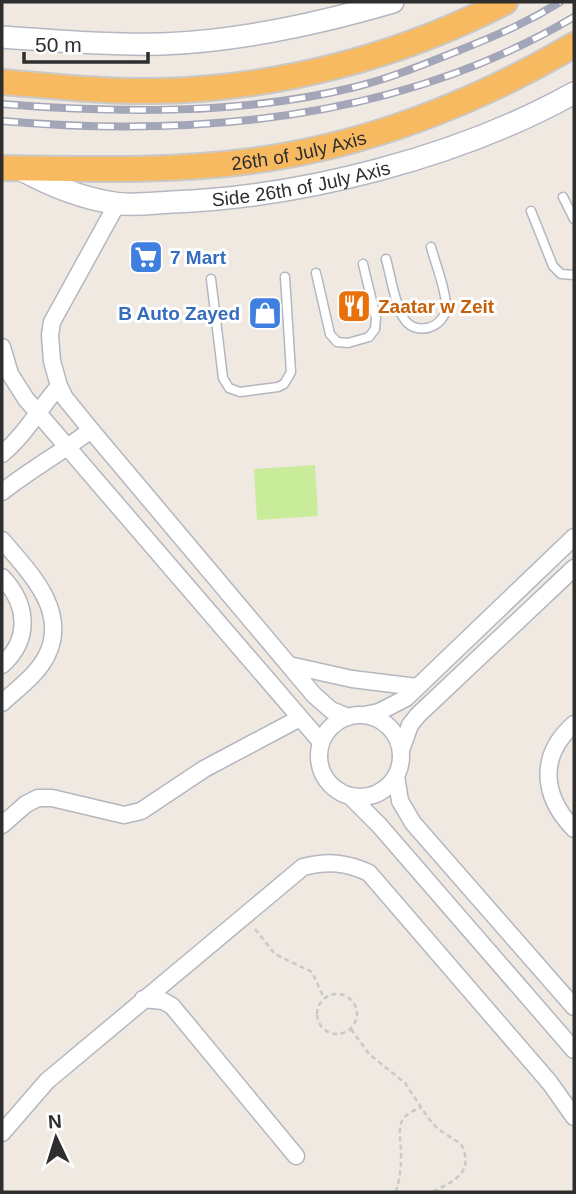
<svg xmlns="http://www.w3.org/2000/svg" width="576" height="1194" viewBox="0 0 576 1194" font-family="Helvetica,sans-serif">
<rect width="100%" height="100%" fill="#efe9e1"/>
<path fill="#c9ec9a" d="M 315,465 L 318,516 L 257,520 L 254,469 Z"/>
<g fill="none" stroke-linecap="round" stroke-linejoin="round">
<g stroke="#b4b7c1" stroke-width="11">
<path id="service" d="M 563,197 L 574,219
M 531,211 L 553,266 L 561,274 L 574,275
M 386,259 C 391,277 394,301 403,317 C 414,338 446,328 446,306 C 446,289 435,263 431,247
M 316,273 L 330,334 L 337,342 L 348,343 L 369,337 L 375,329 L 376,318 L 363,264
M 211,279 L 223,378 L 229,388 L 240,392 L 278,387 L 284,384 L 291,372 L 285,277"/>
</g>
<g stroke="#b4b7c1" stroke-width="19">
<path id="minor" d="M 117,204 L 52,322 L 50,335 L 52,361 L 59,386 L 65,398 L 91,430 L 314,695 L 331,710 L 348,717
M 2,347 L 10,374 L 26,399 L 321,742
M 2,454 C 25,435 39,409 59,386
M 2,492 C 30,470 62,452 91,430
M 2,540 C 28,571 69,610 47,655 C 38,674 17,689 2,703
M 2,577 C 28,604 31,639 2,665
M 289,665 L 352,679 L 417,687
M319 756a41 41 0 1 1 82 0a41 41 0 1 1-82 0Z
M 364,715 L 379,712 L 406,698 L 574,537
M 574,724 C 538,756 542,796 574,829
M 401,750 L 410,725 L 418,715 L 574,568
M 396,776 L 400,801 L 413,823 L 574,1007
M 350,796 L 379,825 L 574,1050
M 2,825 L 26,804 L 38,798 L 52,798 L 124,815 L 141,811 L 204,769 L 300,718
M 143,999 L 163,1001 L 172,1006 L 296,1156
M 2,1133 L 47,1081 L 303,867 C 328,861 346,862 369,873 L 550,1083 L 574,1117"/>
</g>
<g stroke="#b4b7c1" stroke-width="24">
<g id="secondary">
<path d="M 2,37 C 55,41 109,45 162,44 C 241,41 318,24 393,2"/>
<path id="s1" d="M 20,169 C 49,185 80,198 114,203 C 132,206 153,203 172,202 C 303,197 459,157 574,93"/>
</g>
</g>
<g stroke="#c9c9c9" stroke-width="28">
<g id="trunk">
<path d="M 2,82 C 53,86 104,92 156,91 C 276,89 399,57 505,2"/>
<path id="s2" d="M 2,168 C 85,169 169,172 251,161 C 365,146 476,103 574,45"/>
</g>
</g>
<path stroke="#c9c9c9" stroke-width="2.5" stroke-dasharray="5 3.5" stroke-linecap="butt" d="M 255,929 L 275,954 L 312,972 L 324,998
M317 1014a20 20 0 1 1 40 0a20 20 0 1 1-40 0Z
M 351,1029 L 369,1054 L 405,1083 L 429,1119 L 438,1129 L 461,1144 C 475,1172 455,1181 432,1192
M 396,1192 C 399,1181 401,1170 401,1159 C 402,1134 391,1117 421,1108"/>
<use href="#service" stroke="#fff" stroke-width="8"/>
<use href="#minor" stroke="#fff" stroke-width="16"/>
<use href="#secondary" stroke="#fff" stroke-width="21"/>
<use href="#trunk" stroke="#f8ba60" stroke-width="24"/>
<g stroke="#a3a6b8" stroke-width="8">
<path id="rail" d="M 2,104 C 116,113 243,115 355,87 C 392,78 430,62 465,48 C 500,34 528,22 560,2
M 2,121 C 198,138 402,119 574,17"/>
</g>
<use href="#rail" stroke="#fff" stroke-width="5" stroke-dasharray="16" stroke-linecap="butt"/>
</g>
<defs>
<g id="supermarket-square" transform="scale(1.75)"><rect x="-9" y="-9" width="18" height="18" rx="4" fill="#3f7fe0" stroke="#fff"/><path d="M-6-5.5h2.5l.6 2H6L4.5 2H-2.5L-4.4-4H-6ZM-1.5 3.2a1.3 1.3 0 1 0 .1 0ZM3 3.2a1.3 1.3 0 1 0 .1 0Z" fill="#fff"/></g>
<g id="restaurant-square" transform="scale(1.75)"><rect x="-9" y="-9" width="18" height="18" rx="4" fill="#e8710a" stroke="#fff"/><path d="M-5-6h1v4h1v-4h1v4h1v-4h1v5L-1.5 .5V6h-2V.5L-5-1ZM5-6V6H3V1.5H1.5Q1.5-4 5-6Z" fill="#fff"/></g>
<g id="shop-square" transform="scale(1.75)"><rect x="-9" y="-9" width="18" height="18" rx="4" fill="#3f7fe0" stroke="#fff"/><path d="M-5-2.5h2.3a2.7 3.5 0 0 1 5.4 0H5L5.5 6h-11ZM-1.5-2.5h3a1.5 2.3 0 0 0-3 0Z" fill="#fff"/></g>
</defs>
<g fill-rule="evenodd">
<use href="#supermarket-square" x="146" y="257"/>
<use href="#restaurant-square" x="354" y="306"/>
<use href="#shop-square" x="265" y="313"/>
</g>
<g text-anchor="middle" stroke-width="6" stroke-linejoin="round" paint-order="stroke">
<g font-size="19" fill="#2e2e2e" stroke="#fff">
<text dy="7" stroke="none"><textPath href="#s2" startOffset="298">26th of July Axis</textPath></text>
<text dy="7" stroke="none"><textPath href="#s1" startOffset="289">Side 26th of July Axis</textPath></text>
</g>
<g font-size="19" font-weight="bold" fill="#366cbe" stroke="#fff" text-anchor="start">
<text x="170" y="264">7 Mart</text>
<text x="240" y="320" text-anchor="end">B Auto Zayed</text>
</g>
<g font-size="19" font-weight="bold" fill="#c56008" stroke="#fff" text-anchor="start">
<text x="378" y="313">Zaatar w Zeit</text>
</g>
</g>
<rect width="576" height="1194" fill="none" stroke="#2e2e2e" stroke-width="7"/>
<g transform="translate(56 1138) rotate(356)" stroke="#ffffff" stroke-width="5" paint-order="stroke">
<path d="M0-5L12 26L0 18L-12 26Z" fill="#2e2e2e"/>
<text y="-10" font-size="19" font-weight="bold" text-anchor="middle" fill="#2e2e2e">N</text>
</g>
<path d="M24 52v10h124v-10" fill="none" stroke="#2e2e2e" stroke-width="3.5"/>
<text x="35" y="52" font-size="21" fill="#2e2e2e" stroke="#ffffff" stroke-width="5" paint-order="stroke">50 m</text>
</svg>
